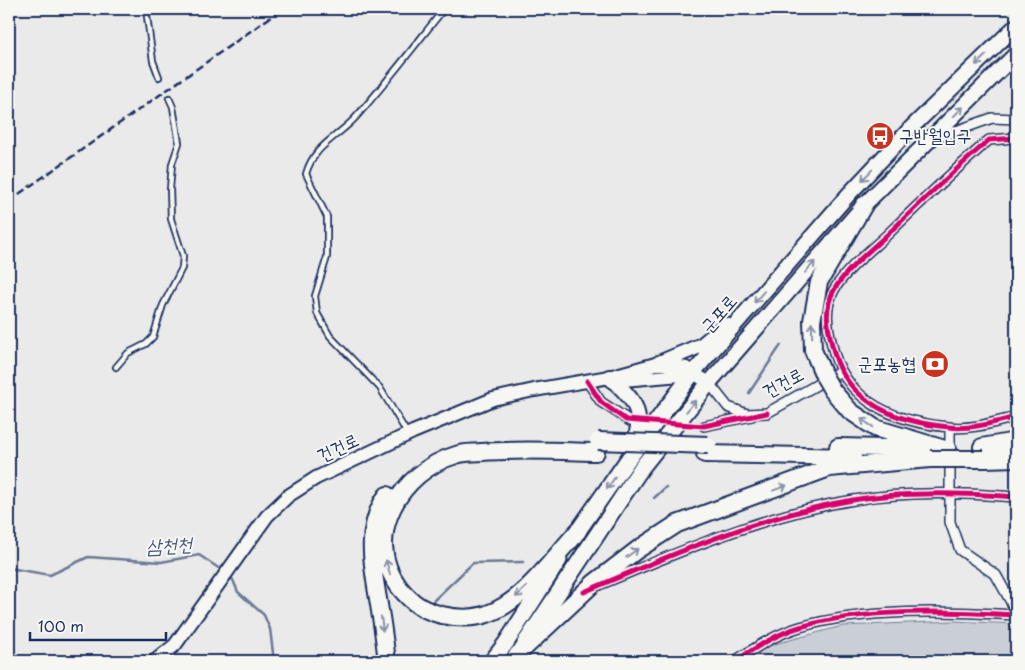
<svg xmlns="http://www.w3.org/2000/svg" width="1025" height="670" viewBox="0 0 1025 670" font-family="'Playpen Sans','Poor Story',sans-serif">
<rect width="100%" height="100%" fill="#e9eae9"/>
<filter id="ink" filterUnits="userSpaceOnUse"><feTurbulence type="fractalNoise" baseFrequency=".02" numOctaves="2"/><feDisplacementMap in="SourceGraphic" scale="10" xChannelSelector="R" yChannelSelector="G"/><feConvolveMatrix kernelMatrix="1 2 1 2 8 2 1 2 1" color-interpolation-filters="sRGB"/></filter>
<g filter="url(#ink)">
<path fill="#caced5" stroke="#727e9a" d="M 953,621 L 1016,624 L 1016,661 L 742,661 L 764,647 L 842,626 Z"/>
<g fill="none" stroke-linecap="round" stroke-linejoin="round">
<path stroke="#6c7995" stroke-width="2.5" d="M 749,393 L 781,345
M 654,498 L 666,487
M 9,568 L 50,575 L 88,557 L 161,562 L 199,555 L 223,571
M 229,576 L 233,580 L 238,592 L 264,615 L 270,629 L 274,661
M 432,602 L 473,563 L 523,562"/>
<path stroke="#c0c5cd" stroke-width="9" stroke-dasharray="9 4.5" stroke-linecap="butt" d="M 654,422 L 704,426"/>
<g stroke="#1b2f5e" stroke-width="8">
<path id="service" d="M 146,9 L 153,61 L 159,77
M 116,367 L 128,353 L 146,344 L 153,337 L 163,305 L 182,268 L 183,256 L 171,219 L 170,189 L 172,164 L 179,143 L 173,107 L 169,98
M 407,433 L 380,388 L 330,336 L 317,313 L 315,296 L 327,257 L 327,217 L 306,174 C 314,145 338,137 356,117 C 387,82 415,45 444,9"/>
</g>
<g stroke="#1b2f5e" stroke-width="12">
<path id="minor" d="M 1016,138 L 989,140 C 955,170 922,201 889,233 C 871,250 847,268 834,290 C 824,308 827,325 832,345 C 844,402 896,422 949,427 C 971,430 995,422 1016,417
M 934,139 L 992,118 L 1016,119
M 587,381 L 601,402 L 630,421
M 709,383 L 728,407 L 747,414 L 767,413 L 841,371
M 704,426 L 752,416
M 950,428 L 950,522 L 960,550 L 996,575 L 1016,611
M 599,585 C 682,551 764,514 854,500 C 907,491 963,493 1016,497
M 735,661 C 755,648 776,634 800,627 C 866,608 948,611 1016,615"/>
</g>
<g stroke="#1b2f5e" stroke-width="16">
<path id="secondary" d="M 612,378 L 623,380 L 692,374
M 155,661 L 175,645 L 267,516 L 288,496 L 316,478 L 413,432 L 493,399 L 534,390 L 609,377 L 659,363 L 686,368 L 709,383"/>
</g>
<g stroke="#1b2f5e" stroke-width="18">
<path id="primary" d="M 659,363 L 702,345 L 726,325
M 692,374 L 849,194 L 912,127 L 1016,26
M 609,377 C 636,400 646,414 632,449
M 709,383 L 864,205 L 1016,54"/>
</g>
<g stroke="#1b2f5e" stroke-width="19">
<path id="trunk" d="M 571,541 L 629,458 L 692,374
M 525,643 L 642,467 L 709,383
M 492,661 L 506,643 L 559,560"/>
</g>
<g stroke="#1b2f5e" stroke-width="20">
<path id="motorway" d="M 824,376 L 813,350 L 812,321 L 819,282 L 864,205
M 832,390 L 850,411 L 875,428 L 948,450
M 838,447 L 931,449
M 982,447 L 1016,441
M 705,454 L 853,457
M 984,459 L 1016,458
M 578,531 C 553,558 522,603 487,614 C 473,619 455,618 442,615 C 422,610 412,603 399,587 C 361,536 401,471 456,455 C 464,452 474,453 482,452 C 520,449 558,451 596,452
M 517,655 L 594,583 L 637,550 L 677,524 L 829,468 L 930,459
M 387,661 C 385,645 383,628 380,611 C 374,571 362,531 387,495"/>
</g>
<use href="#service" stroke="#f6f6f2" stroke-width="4.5"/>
<use href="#minor" stroke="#f6f6f2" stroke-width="9"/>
<use href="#secondary" stroke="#f6f6f2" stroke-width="12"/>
<use href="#primary" stroke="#f6f6f2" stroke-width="14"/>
<use href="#trunk" stroke="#f6f6f2" stroke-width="15"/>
<use href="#motorway" stroke="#f6f6f2" stroke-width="16"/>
<path stroke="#1b2f5e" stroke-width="2.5" stroke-dasharray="8 4" stroke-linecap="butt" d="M 9,201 L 282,9"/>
<g stroke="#1b2f5e" stroke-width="20" stroke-linecap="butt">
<path id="motorway-bridge" d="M 824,376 L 832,390
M 598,441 L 708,445
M 930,459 L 984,459"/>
</g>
<use href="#motorway-bridge" stroke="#f6f6f2" stroke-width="16"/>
<g stroke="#f6f6f2" stroke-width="8">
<path id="cycleway" d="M 1016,138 L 989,140 C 955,170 922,201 889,233 C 871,250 847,268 834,290 C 824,308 827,325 832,345 C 844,402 896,422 949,427 C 971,430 995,422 1016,417
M 587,381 L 601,402 L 626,420 L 704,426 L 767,413
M 584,592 C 673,554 758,516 853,500 C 905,491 964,493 1016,497
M 735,661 C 755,648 776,634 800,627 C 866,608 948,611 1016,615"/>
</g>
<use href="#cycleway" stroke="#d6006c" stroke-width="5"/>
</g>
<defs><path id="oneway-shaft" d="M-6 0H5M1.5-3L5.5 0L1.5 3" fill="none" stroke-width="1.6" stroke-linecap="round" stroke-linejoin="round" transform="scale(1.25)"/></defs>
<g stroke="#8892a8">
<use href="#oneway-shaft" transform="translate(981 60) rotate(136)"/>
<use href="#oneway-shaft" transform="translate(958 112) rotate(-45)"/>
<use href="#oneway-shaft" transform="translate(867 175) rotate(134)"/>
<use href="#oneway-shaft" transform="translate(810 267) rotate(-49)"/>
<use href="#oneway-shaft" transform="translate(759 297) rotate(131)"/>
<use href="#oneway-shaft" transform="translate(812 330) rotate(-91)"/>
<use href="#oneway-shaft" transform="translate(691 406) rotate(-51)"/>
<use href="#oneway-shaft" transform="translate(867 423) rotate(-146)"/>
<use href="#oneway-shaft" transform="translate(611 483) rotate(125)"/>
<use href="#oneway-shaft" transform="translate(780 488) rotate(-21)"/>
<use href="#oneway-shaft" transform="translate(632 553) rotate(-37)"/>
<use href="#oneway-shaft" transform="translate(388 567) rotate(-105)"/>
<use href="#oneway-shaft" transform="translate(521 592) rotate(136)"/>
<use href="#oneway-shaft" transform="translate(382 624) rotate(82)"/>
</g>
</g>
<defs>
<g id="bus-disc" transform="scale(1.4375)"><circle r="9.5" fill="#c8321e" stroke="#f6f6f2"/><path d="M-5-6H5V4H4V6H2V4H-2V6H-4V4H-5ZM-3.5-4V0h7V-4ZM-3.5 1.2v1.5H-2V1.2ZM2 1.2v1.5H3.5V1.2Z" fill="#fff"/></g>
<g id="bank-disc" transform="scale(1.4375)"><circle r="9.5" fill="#c8321e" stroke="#f6f6f2"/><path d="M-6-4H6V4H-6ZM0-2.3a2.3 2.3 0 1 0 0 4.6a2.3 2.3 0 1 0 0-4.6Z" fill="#fff"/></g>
</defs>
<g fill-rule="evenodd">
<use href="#bus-disc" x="880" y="136"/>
<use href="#bank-disc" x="935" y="364"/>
</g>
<g text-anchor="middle" stroke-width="4" stroke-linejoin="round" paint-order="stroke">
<g font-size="18" fill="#1b2f5e" stroke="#f6f6f2" text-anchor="start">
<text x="899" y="142">구반월입구</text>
<text x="916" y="370" text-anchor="end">군포농협</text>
</g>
<g font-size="18" fill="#1b2f5e" stroke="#f6f6f2">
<text transform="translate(719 314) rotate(-49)" y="6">군포로</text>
<text transform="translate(783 383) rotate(-28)" y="6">건건로</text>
<text transform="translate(338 448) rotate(-25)" y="6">건건로</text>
</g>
<g font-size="19" font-style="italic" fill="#44547a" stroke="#f6f6f2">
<text transform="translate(169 545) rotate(-3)" y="7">삼천천</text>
</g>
</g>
<rect width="1025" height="670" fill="none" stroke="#f6f6f2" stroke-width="30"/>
<rect x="15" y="15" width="995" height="640" fill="none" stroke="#1b2f5e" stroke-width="2" filter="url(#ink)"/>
<path d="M30 632v8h136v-8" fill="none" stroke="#1b2f5e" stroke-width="2.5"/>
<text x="38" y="632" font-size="15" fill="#1b2f5e" stroke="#f6f6f2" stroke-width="4" paint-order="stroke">100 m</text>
</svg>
